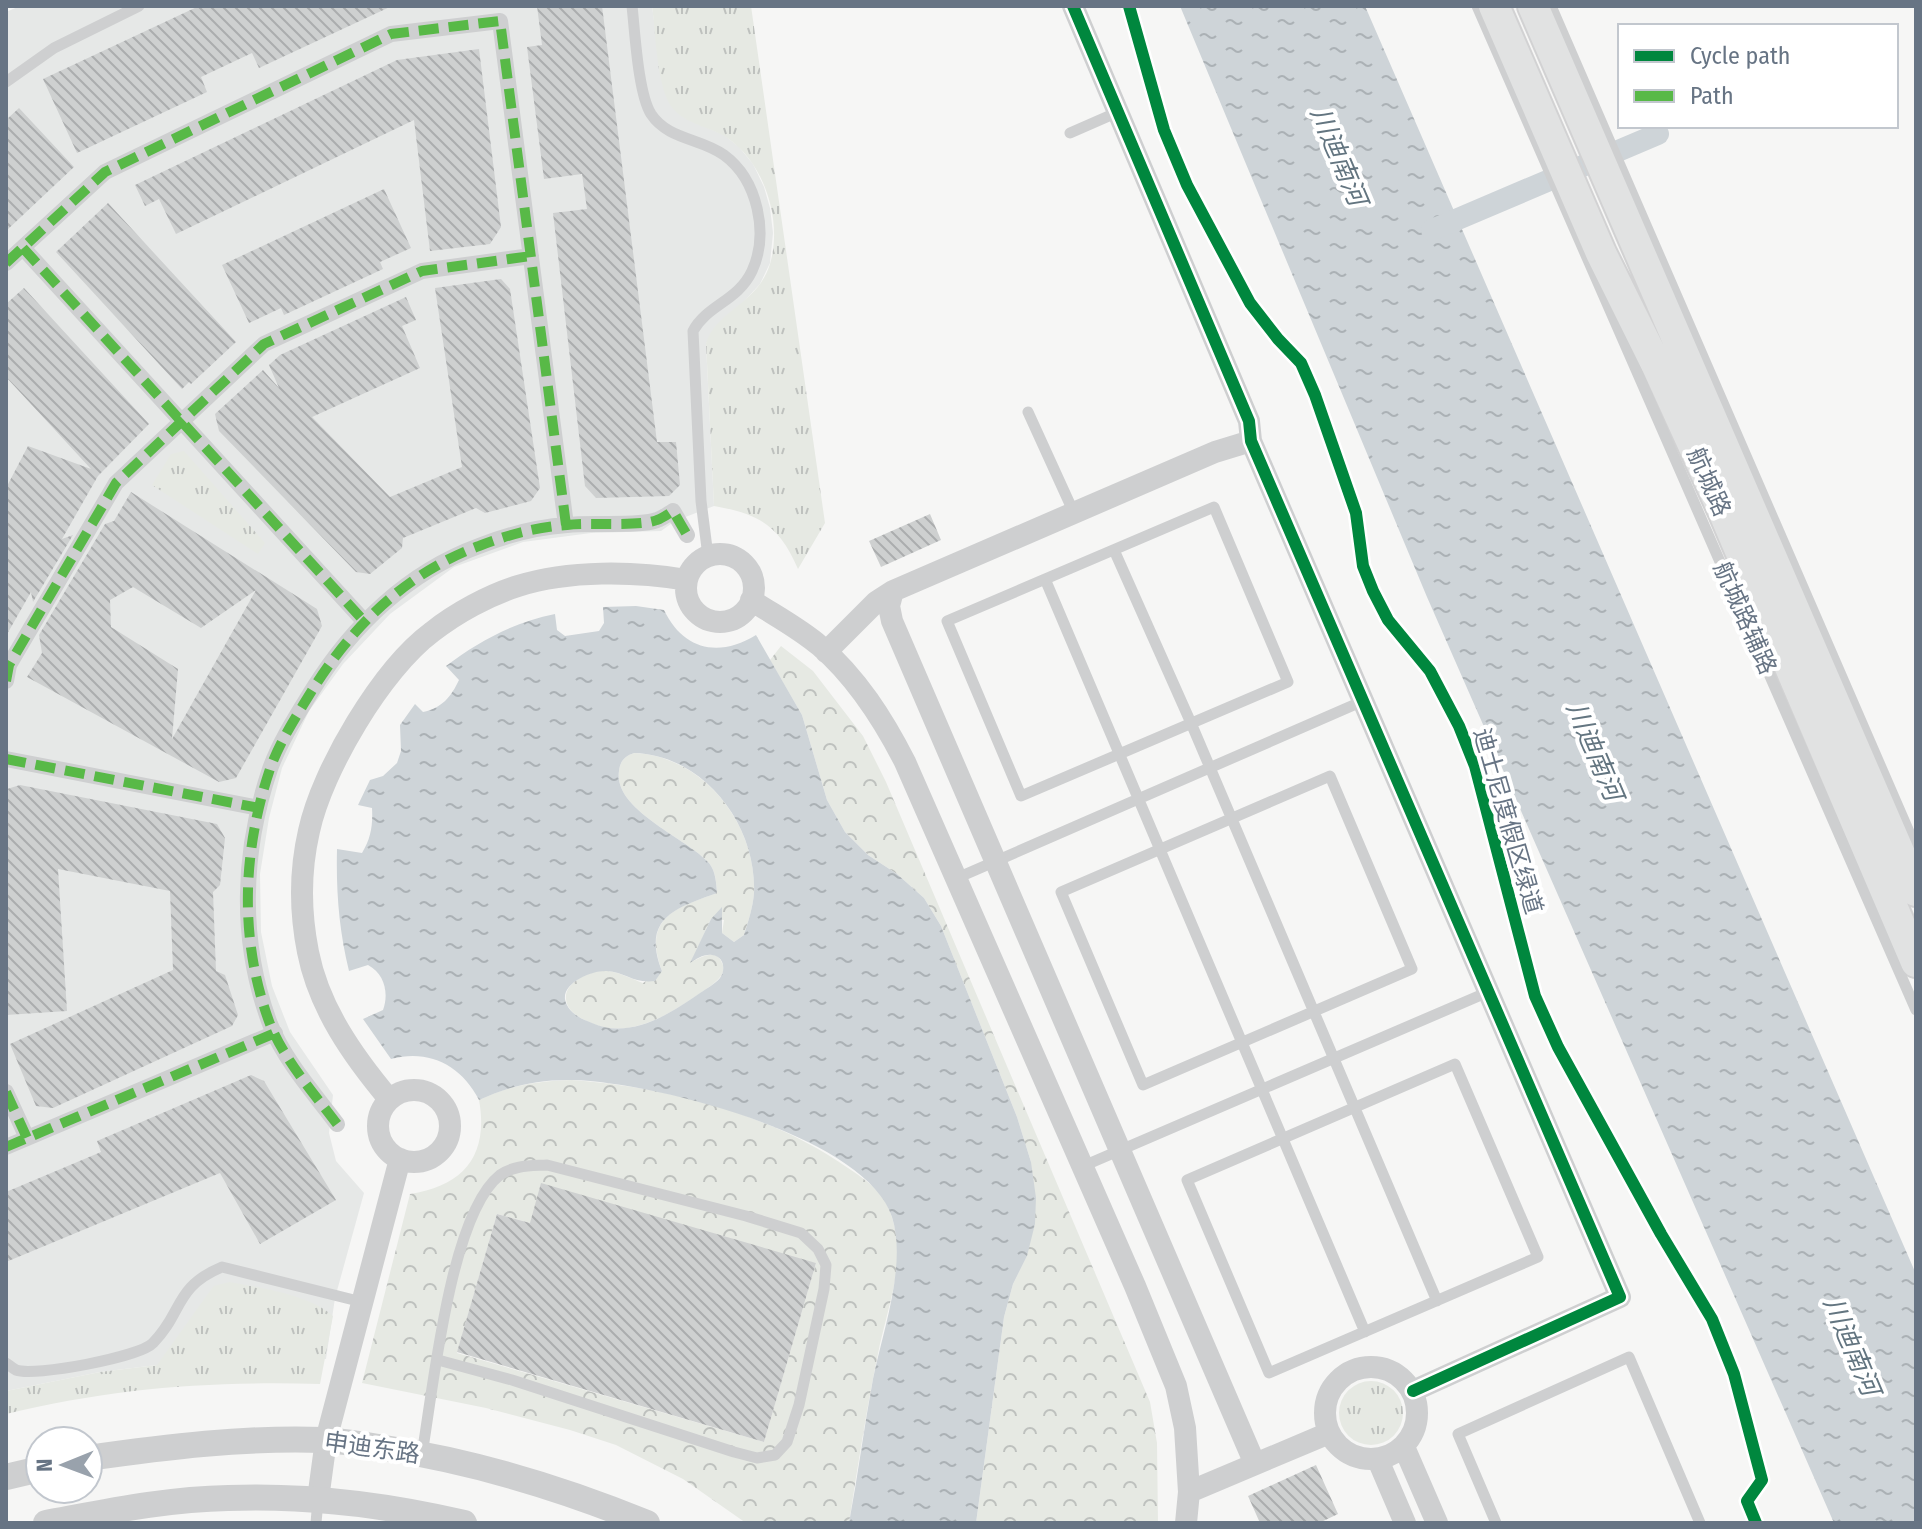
<svg xmlns="http://www.w3.org/2000/svg" width="1922" height="1529" viewBox="0 0 1922 1529" font-family="'Fira Sans Condensed','Noto Sans SC',sans-serif">
<defs>
<pattern id="grass-tufts" width="24" height="20" patternUnits="userSpaceOnUse" patternTransform="scale(2)"><rect width="24" height="20" fill="#e6e9e3"/><path d="M3 7l-1-3M5 7V3M7 7l1-3M15 17l-1-3M17 17v-4M19 17l1-3" fill="none" stroke="#bec1be"/></pattern>
<pattern id="forest-crowns" width="20" height="18" patternUnits="userSpaceOnUse" patternTransform="scale(2)"><rect width="20" height="18" fill="#e6e9e3"/><path d="M2 6a3 3 0 1 1 6 0M12 15a3 3 0 1 1 6 0" fill="none" stroke="#bec1be"/></pattern>
<pattern id="water-ripples" width="26" height="14" patternUnits="userSpaceOnUse" patternTransform="scale(2)"><rect width="26" height="14" fill="#ced4d8"/><path d="M2 4q2-2 4 0t4 0M15 11q2-2 4 0t4 0" fill="none" stroke="#abb1b5"/></pattern>
<pattern id="building-back-hatch" width="6" height="6" patternUnits="userSpaceOnUse" patternTransform="scale(2)"><rect width="6" height="6" fill="#ced0d0"/><path d="M-1 5l2 2M0 0l6 6M5-1l2 2" fill="none" stroke="#abadae"/></pattern>
</defs>
<rect width="100%" height="100%" fill="#f6f6f5"/>
<path fill="#e6e8e7" d="M 20,6 L 652,6 L 663,86 L 685,118 L 724,135 L 739,147 L 753,164 L 764,187 L 770,208 L 773,233 L 770,263 L 760,284 L 706,343 L 714,506 L 675,521 L 661,531 L 591,533 L 523,542 L 454,567 L 390,614 L 343,664 L 309,711 L 282,768 L 269,818 L 260,874 L 261,932 L 272,986 L 290,1032 L 333,1095 L 329,1133 L 336,1161 L 364,1193 L 335,1298 L 326,1359 L 157,1365 L 100,1372 L 6,1391 L 6,12 Z"/>
<path fill="url(#grass-tufts)" d="M 652,6 L 751,6 L 825,523 L 798,569 C 779,525 759,514 714,506 L 706,343 C 718,309 757,305 770,264 C 783,220 764,162 726,137 C 708,126 680,123 669,103 C 656,78 656,34 652,6 Z
M 184,451 L 265,543 L 258,554 L 152,485 L 171,454 Z
M 229,1282 C 258,1287 311,1295 333,1316 L 320,1384 C 209,1381 114,1388 6,1414 L 6,1391 L 100,1372 L 157,1365 L 210,1291 L 214,1286 Z
M1339 1413a32 32 0 1 1 64 0a32 32 0 1 1-64 0Z"/>
<path fill="url(#forest-crowns)" fill-rule="evenodd" d="M 781,646 L 813,671 L 863,736 L 886,782 L 1150,1402 L 1157,1443 L 1158,1523 L 976,1523 L 1004,1317 L 1013,1284 L 1027,1256 L 1031,1162 L 1017,1117 L 941,926 L 924,898 L 897,874 L 868,855 L 845,832 L 827,800 L 802,715 L 770,660 Z
M 634,753 C 704,756 757,825 754,893 C 753,907 748,922 744,935 L 734,942 L 722,933 L 724,920 L 711,919 L 691,962 C 701,957 717,948 722,963 C 724,967 724,970 722,974 C 718,982 706,989 699,994 C 669,1015 628,1040 591,1023 C 580,1018 567,1012 566,999 C 564,981 593,969 608,971 C 619,972 632,979 643,983 L 662,971 C 642,918 675,908 717,893 C 716,882 716,872 709,863 C 687,838 613,810 619,771 C 620,761 625,756 634,753 Z
M 572,1080 C 667,1087 769,1113 848,1168 C 860,1176 872,1184 881,1195 C 893,1212 897,1233 898,1253 C 899,1275 884,1325 879,1349 C 867,1406 858,1465 849,1523 L 746,1523 L 683,1479 L 616,1445 L 570,1430 L 486,1408 L 362,1383 L 410,1194 C 464,1186 489,1155 479,1100 C 510,1085 538,1081 572,1080 ZM 497,1214 L 530,1223 L 816,1263 L 764,1442 L 457,1353 Z"/>
<path fill="url(#water-ripples)" fill-rule="evenodd" d="M 1180,6 L 1365,6 L 1916,1274 L 1916,1523 L 1834,1523 L 1427,597 Z
M 636,606 L 664,610 C 683,650 719,658 756,635 L 802,715 L 827,800 L 845,832 L 868,855 L 897,874 L 924,898 L 941,926 L 1017,1117 L 1031,1162 L 1036,1198 L 1035,1224 L 1027,1256 L 1013,1284 L 1004,1317 L 976,1523 L 849,1523 C 858,1475 864,1427 873,1379 C 883,1330 907,1265 892,1217 C 866,1135 651,1082 573,1080 C 540,1079 509,1086 479,1100 C 461,1065 429,1049 391,1059 L 363,1019 L 383,1010 C 389,994 385,974 368,965 L 349,971 C 339,930 336,892 337,849 L 362,853 C 371,838 373,825 372,808 L 358,805 L 370,780 L 383,776 L 397,763 L 401,751 L 400,725 L 415,704 L 423,712 C 442,708 451,697 459,680 L 446,666 C 479,641 514,622 555,614 L 557,630 L 565,636 L 599,631 L 604,623 L 603,607 ZM 634,753 C 704,755 757,825 754,893 C 753,907 748,922 744,935 L 734,942 L 722,933 L 722,907 L 711,919 L 690,963 C 696,959 704,954 712,955 C 724,956 726,970 720,978 C 715,984 706,989 700,993 C 670,1014 630,1040 592,1023 C 581,1019 567,1012 565,999 C 563,982 593,970 607,971 C 625,972 634,984 655,981 L 662,971 C 641,918 676,908 717,893 C 716,883 716,872 709,863 C 687,838 613,810 619,771 C 620,761 625,756 634,753 Z"/>
<g fill="none" stroke-linecap="round" stroke-linejoin="round">
<path stroke="#ced4d8" stroke-width="22" d="M 1432,230 L 1658,134"/>
</g>
<path fill="url(#building-back-hatch)" fill-rule="evenodd" d="M 199,6 L 392,6 L 259,68 L 252,53 L 201,77 L 207,92 L 77,153 L 43,79 Z
M 537,6 L 602,6 L 657,442 L 676,442 L 680,485 L 669,496 L 596,498 L 585,486 L 553,213 L 587,209 L 582,174 L 544,179 L 527,47 L 542,45 Z
M 479,49 L 501,227 L 490,244 L 430,251 L 414,120 L 176,234 L 159,199 L 145,206 L 135,185 L 397,60 Z
M 19,108 L 74,167 L 6,231 L 6,120 Z
M 384,189 L 411,248 L 380,262 L 383,269 L 284,315 L 281,308 L 249,323 L 222,265 Z
M 108,203 L 236,342 L 191,384 L 189,382 L 182,389 L 56,252 Z
M 501,279 L 510,289 L 540,488 L 531,501 L 485,513 L 476,508 L 403,538 L 402,548 L 370,574 L 356,572 L 219,431 L 215,414 L 263,370 L 279,388 L 269,365 L 280,355 L 406,297 L 416,320 L 402,326 L 420,368 L 312,417 L 390,497 L 462,467 L 435,288 Z
M 24,288 L 149,424 L 98,476 L 62,539 L 73,535 L 33,602 L 31,592 L 6,636 L 6,488 L 28,446 L 91,469 L 6,377 L 6,304 Z
M 131,492 L 317,609 L 322,626 L 236,778 L 219,782 L 27,677 L 42,653 L 39,635 L 105,524 L 114,521 ZM 133,587 L 201,628 L 256,590 L 172,739 L 178,669 L 111,627 L 110,600 Z
M 930,514 L 941,540 L 881,567 L 869,541 Z
M 20,785 L 217,824 L 225,838 L 220,885 L 213,892 L 216,971 L 225,975 L 238,1015 L 232,1026 L 53,1108 L 36,1106 L 10,1044 L 173,970 L 170,891 L 58,869 L 67,1011 L 6,1015 L 6,795 L 7,789 Z
M 251,1075 L 264,1081 L 336,1200 L 260,1244 L 220,1173 L 6,1262 L 6,1192 L 101,1152 L 97,1141 Z
M 541,1183 L 816,1263 L 764,1442 L 457,1352 L 497,1214 L 530,1223 Z
M 1316,1465 L 1338,1514 L 1319,1523 L 1260,1523 L 1248,1496 Z"/>
<g fill="none" stroke-linecap="round" stroke-linejoin="round">
<g stroke="#d2d2d3" stroke-width="34">
<path id="secondary" d="M 1494,6 L 1601,253 L 1657,366 L 1724,513 L 1916,962
M 1533,6 L 1916,891"/>
</g>
<path stroke="#cecfd0" stroke-width="11" d="M 632,6 C 635,32 638,93 651,114 C 668,140 701,138 724,155 C 758,180 769,234 752,271 C 738,301 707,305 693,331 L 701,501 L 708,556
M 1477,6 L 1916,1010
M 1551,6 L 1916,848
M 6,82 L 54,48 L 139,6
M 1070,133 L 1118,112
M 1028,412 L 1074,513
M 1214,507 L 1288,682 L 1021,796 L 947,621 Z
M 1114,550 L 1191,723 L 1437,1301
M 1045,579 L 1365,1332
M 1330,776 L 1412,969 L 1143,1085 L 1061,892 Z
M 957,878 L 1363,701
M 1455,1064 L 1538,1257 L 1269,1373 L 1187,1180 Z
M 1081,1167 L 1488,992
M 6,1363 C 9,1365 12,1368 16,1370 C 34,1377 140,1357 153,1343 C 183,1313 174,1287 222,1267 L 362,1302
M 422,1454 C 433,1390 450,1214 500,1175 C 514,1165 531,1166 547,1165 L 746,1216 L 801,1233 L 818,1249 L 826,1265 L 824,1289 L 799,1405 L 787,1442 L 775,1455 L 757,1458 L 734,1452 L 512,1380 L 438,1360
M 316,1523 L 318,1500
M 1496,1523 L 1458,1434 L 1629,1357 L 1700,1523"/>
<path stroke="#cecfd0" stroke-width="16" d="M 23,248 L 364,621
M 6,263 L 105,172 L 391,34 L 500,21 L 566,525
M 6,681 L 9,665 L 116,483 L 264,344 L 422,271 L 531,256
M 6,759 L 259,808
M 6,1092 L 27,1138
M 337,1124 C 313,1092 285,1061 270,1024 C 239,941 242,852 270,769 C 280,741 297,715 313,689 C 352,626 408,572 479,546 C 507,535 537,527 567,525 C 589,522 640,527 657,520 C 663,518 668,514 673,511 L 687,535
M 6,1147 L 275,1033"/>
<path stroke="#cecfd0" stroke-width="22" d="M 1073,6 L 1249,421 L 1251,441 L 1620,1297 L 1413,1391
M686 588a34 34 0 1 1 68 0a34 34 0 1 1-68 0Z
M 893,591 L 889,606 L 892,621 L 1255,1464
M 751,600 C 774,615 799,628 820,646 C 857,678 883,719 905,762 L 1135,1286 L 1176,1386 L 1185,1428 L 1189,1492 L 1186,1523
M 826,652 L 876,602 L 893,591 L 1215,452 L 1251,441
M378 1126a36 36 0 1 1 72 0a36 36 0 1 1-72 0Z
M 389,1099 C 353,1056 319,1008 308,952 C 300,912 300,870 309,831 C 322,770 382,669 432,632 C 456,613 489,595 518,586 C 569,570 634,571 687,580
M1325 1413a46 46 0 1 1 92 0a46 46 0 1 1-92 0Z
M 1404,1447 L 1437,1523
M 1378,1460 L 1405,1523
M 1189,1492 L 1329,1433
M 318,1499 L 326,1440 L 400,1159"/>
<path stroke="#cecfd0" stroke-width="26" d="M 88,1458 C 165,1447 246,1437 324,1440 C 344,1441 365,1445 385,1448 C 477,1462 561,1488 647,1523
M 6,1477 L 40,1469
M 46,1523 C 106,1512 167,1499 228,1498 C 308,1495 387,1505 464,1523"/>
<use href="#secondary" stroke="#e1e2e2" stroke-width="30"/>
<path stroke="#58b947" stroke-width="10" stroke-dasharray="20 10" stroke-linecap="butt" d="M 23,248 L 364,621
M 6,263 L 105,172 L 391,34 L 500,21 L 566,525
M 6,681 L 9,665 L 116,483 L 264,344 L 422,271 L 531,256
M 6,759 L 259,808
M 6,1092 L 27,1138
M 337,1124 C 313,1092 285,1061 270,1024 C 239,941 242,852 270,769 C 280,741 297,715 313,689 C 352,626 408,572 479,546 C 507,535 537,527 567,525 C 589,522 640,527 657,520 C 663,518 668,514 673,511 L 687,535
M 6,1147 L 275,1033"/>
<g stroke="#fff" stroke-width="17">
<path id="cycleway" d="M 1073,6 L 1249,421 L 1251,441 L 1620,1297 L 1413,1391
M 1129,6 L 1164,130 L 1187,185 L 1250,303 L 1278,339 L 1301,363 L 1315,395 L 1356,513 L 1363,566 L 1373,591 L 1388,620 L 1430,671 L 1459,726 L 1475,766 L 1535,996 L 1558,1047 L 1661,1234 L 1712,1319 L 1734,1374 L 1762,1480 L 1747,1501 L 1756,1523"/>
</g>
<use href="#cycleway" stroke="#00873e" stroke-width="12"/>
</g>
<g text-anchor="middle" stroke-width="8" stroke-linejoin="round" paint-order="stroke">
<g font-size="24" fill="#677484" stroke="#fff">
<text transform="translate(1709 482) rotate(66)" y="8">航城路</text>
<text transform="translate(1745 618) rotate(66)" y="8">航城路辅路</text>
<text transform="translate(1508 821) rotate(74)" y="8">迪士尼度假区绿道</text>
<text transform="translate(372 1448) rotate(8)" y="8">申迪东路</text>
</g>
<g font-size="26" font-style="italic" fill="#637580" stroke="#fff">
<text transform="translate(1339 156) rotate(67)" y="9">川迪南河</text>
<text transform="translate(1595 751) rotate(67)" y="9">川迪南河</text>
<text transform="translate(1852 1346) rotate(67)" y="9">川迪南河</text>
</g>
</g>
<rect width="1922" height="1529" fill="none" stroke="#677484" stroke-width="16"/>
<rect x="1618" y="24" width="280" height="104" fill="#ffffff" stroke="#c2c7ce" stroke-width="2"/>
<rect x="1634" y="50" width="40" height="12" fill="#00873e" stroke="#c2c7ce" stroke-width="2"/>
<text x="1690" y="64" font-size="24" fill="#677484">Cycle path</text>
<rect x="1634" y="90" width="40" height="12" fill="#58b947" stroke="#c2c7ce" stroke-width="2"/>
<text x="1690" y="104" font-size="24" fill="#677484">Path</text>
<g transform="translate(64 1465) rotate(269)"><circle r="38" fill="#ffffff" stroke="#c2c7ce" stroke-width="2"/>
<path d="M0-6L14 30L0 20L-14 30Z" fill="#99a2ac"/>
<text y="-12" font-size="22" font-weight="bold" text-anchor="middle" fill="#677484">N</text>
</g>
</svg>
